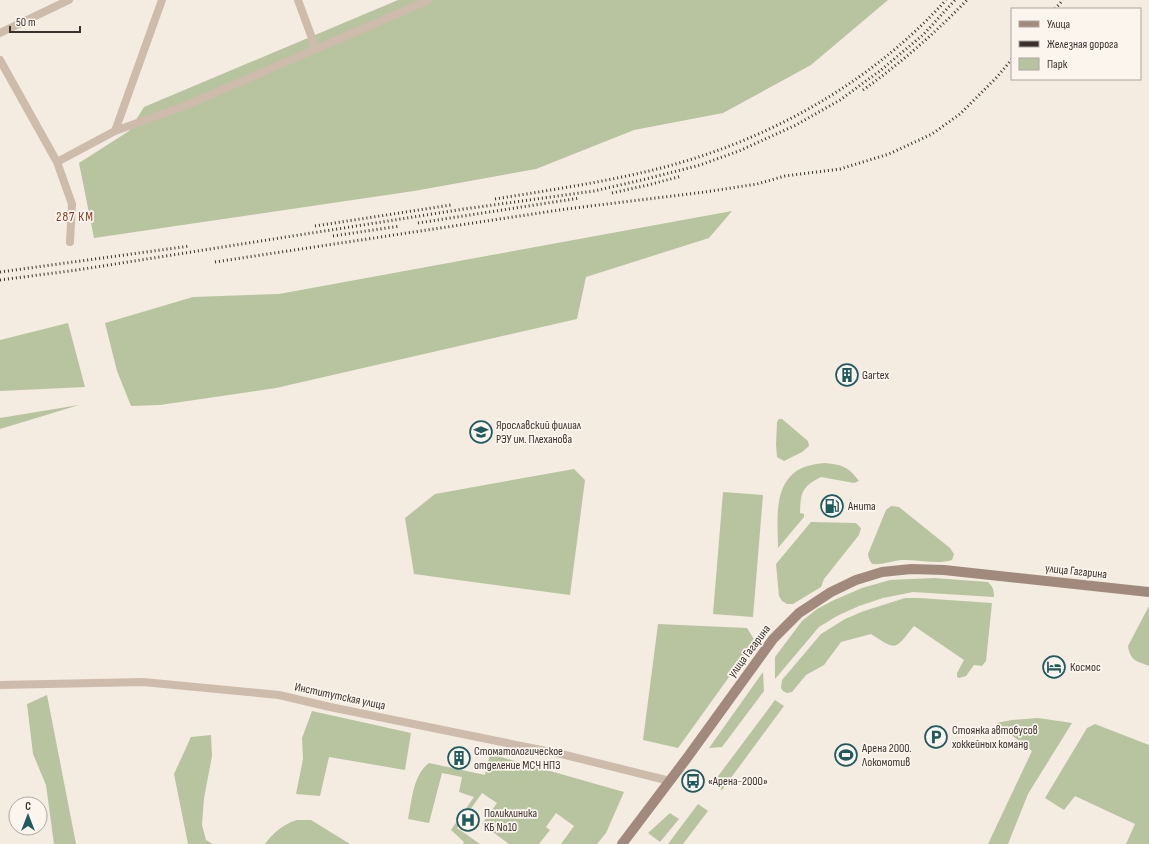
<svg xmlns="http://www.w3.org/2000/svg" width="1149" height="844" viewBox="0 0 1149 844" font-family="'Sofia Sans Condensed',sans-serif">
<rect width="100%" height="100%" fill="#f4ebe1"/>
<path fill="#b8c4a0" d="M 398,0 L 888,0 L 811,65 L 723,113 L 634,130 L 536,169 L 414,191 L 94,238 L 79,163 L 129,131 L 144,107 Z
M 732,211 L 709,238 L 586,277 L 577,319 L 276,388 L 160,405 L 131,406 L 117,371 L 105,323 L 193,297 L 279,294 Z
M 68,323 L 85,387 L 0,391 L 0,340 Z
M 79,405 L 0,429 L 0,418 Z
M 779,419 L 782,419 L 808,441 L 809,446 L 802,452 L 784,461 L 777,457 L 776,444 L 777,422 Z
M 824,463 C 842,465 848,466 859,481 L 854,483 L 821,477 C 801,487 801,493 800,513 L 804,514 L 804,517 L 778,548 C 778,523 773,489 795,472 C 803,466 814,464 824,463 Z
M 574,469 L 585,480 L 570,595 L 414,574 L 405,518 L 435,494 Z
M 723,492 L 763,495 L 753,617 L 713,614 Z
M 891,506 L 899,507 L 950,548 L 954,554 L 952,560 C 937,565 917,559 901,560 C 891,561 882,565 872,564 L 869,559 L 868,554 L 886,510 Z
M 811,522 L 856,523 L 861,528 L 859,535 L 824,579 L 821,587 L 793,604 L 787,604 L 782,601 L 779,596 L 776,564 Z
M 934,578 L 988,582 C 993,587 994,590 994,597 L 913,592 L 883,598 L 859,606 L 837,616 L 819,627 L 775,679 L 775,657 L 802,621 L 817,609 L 834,600 L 862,588 L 890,580 Z
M 905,598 L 919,598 L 992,603 L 986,661 L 982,666 L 974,665 L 966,676 L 959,678 L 957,677 L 957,673 L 964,660 L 914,626 C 895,649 898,652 871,634 L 841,642 L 824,665 L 806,675 L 792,692 L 787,693 L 783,691 L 781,688 L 782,680 L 821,634 L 845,619 L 864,611 Z
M 1149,606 L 1149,666 C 1137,661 1130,661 1128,646 Z
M 658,624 L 747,628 L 755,641 L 678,748 L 643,740 Z
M 763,672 L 764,691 L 722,747 L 709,748 Z
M 47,695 L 76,844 L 54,844 L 46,785 L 33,754 L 27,704 Z
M 775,700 L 784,706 L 722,790 L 713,783 Z
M 312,711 L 411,733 L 405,770 L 329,757 L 320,796 L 296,794 L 303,759 L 302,738 Z
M 1038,718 L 1072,723 L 1028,794 L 1008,844 L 988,844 L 1032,751 L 996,723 L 1012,720 Z
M 1095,724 L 1149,745 L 1149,844 L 1126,844 L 1135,824 L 1075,796 L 1064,810 L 1045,798 L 1087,728 Z
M 211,735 L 212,756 L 204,798 L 202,825 L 206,840 L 213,844 L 188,844 L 174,774 L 191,737 Z
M 490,754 L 624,792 L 606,833 L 597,844 L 561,844 L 574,826 L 556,813 L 546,827 L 550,830 L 539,844 L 509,844 L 482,824 L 497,803 L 482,793 L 457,828 L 480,844 L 463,844 L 464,842 L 451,830 L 474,797 L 459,792 L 462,777 L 442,773 L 429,823 L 408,819 C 412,800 413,775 429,763 L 485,775 Z
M 698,804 L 708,811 L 683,844 L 668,844 Z
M 670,813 L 679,819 L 660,842 L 648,833 Z
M 297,820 L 311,820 L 350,844 L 265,844 C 273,833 283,824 297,820 Z"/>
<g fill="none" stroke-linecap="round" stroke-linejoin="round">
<path stroke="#cdbbac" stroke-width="8" d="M 298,0 L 316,49
M 0,33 L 69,0
M 0,60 L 57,162 L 72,204 L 70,242
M 115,131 L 162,0
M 57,162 L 115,131 L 187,105 L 429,0
M 0,685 L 143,682 L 279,695 L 330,707 L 561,754 L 670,781"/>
<path stroke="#a18a7d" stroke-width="10" d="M 622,844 L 687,758 L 773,639 L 799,613 L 831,592 L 856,580 L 882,572 L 911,569 L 944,570 L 1149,592"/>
<path stroke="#3b302b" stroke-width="3" stroke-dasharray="1 3" stroke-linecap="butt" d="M 1055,9 L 1063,0
M 863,90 C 901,63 935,33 967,0
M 612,193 L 648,185 L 682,176
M 495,199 C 550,190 606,182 661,168 C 769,140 871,83 946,0
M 418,223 L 580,198
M 315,226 L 451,205
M 333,236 L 400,226
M 215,262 L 566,209 L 705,192 L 757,184 L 785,176 L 840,169 L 889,154 L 932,134 L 960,114 L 997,77 L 1012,59
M 0,272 L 190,246
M 0,280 L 77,270 L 464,209 L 594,191 L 646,179 L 700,165 L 739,151 L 796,125 L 840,100 L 881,70 L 924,34 L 955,0"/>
</g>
<defs>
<g id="building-ring" transform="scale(1.15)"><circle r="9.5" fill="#fbf5ee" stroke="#1f5a5e" stroke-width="1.5"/><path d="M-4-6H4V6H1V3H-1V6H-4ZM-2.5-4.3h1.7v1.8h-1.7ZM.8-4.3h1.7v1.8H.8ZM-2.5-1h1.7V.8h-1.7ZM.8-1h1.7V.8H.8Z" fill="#1f5a5e"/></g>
<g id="university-ring" transform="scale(1.15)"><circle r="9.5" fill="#fbf5ee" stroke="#1f5a5e" stroke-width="1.5"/><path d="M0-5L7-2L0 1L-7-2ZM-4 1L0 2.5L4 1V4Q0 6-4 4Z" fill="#1f5a5e"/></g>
<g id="fuel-ring" transform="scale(1.15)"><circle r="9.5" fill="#fbf5ee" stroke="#1f5a5e" stroke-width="1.5"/><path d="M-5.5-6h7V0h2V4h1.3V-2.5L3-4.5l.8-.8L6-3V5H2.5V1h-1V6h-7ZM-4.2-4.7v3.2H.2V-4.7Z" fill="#1f5a5e"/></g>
<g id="hotel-ring" transform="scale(1.15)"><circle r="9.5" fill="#fbf5ee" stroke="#1f5a5e" stroke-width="1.5"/><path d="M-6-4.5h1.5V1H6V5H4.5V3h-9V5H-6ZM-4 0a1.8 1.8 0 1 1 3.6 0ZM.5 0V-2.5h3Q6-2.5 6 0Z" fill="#1f5a5e"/></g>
<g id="parking-ring" transform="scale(1.15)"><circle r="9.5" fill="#fbf5ee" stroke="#1f5a5e" stroke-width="1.5"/><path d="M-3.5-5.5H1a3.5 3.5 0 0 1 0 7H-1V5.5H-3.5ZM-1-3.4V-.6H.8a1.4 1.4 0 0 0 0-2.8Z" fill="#1f5a5e"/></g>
<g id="stadium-ring" transform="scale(1.15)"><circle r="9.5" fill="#fbf5ee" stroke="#1f5a5e" stroke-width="1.5"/><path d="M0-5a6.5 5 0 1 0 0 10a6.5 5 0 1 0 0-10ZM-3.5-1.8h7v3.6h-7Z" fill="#1f5a5e"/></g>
<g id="bus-ring" transform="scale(1.15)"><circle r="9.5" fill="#fbf5ee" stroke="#1f5a5e" stroke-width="1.5"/><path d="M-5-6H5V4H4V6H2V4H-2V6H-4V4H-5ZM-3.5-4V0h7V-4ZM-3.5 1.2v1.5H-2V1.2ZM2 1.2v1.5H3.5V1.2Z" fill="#1f5a5e"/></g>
<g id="hospital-ring" transform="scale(1.15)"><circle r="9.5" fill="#fbf5ee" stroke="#1f5a5e" stroke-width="1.5"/><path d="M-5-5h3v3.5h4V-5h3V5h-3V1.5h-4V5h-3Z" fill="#1f5a5e"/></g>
</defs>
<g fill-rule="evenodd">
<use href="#building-ring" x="847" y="375"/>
<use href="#university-ring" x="481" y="432"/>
<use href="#fuel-ring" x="832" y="506"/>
<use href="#hotel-ring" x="1054" y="667"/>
<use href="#parking-ring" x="936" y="737"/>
<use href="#stadium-ring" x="846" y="755"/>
<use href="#building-ring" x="459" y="758"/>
<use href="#bus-ring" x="693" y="781"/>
<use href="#hospital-ring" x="468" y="820"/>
</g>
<g text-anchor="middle" stroke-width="3.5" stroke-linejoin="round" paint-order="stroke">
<g font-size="12" fill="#3b302b" stroke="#fbf5ee" text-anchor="start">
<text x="862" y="379">Gartex</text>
<text x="496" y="429">Ярославский филиал<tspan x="496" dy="14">РЭУ им. Плеханова</tspan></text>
<text x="848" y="510">Анита</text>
<text x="1070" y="671">Космос</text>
<text x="952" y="734">Стоянка автобусов<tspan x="952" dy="14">хоккейных команд</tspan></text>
<text x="862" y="752">Арена 2000.<tspan x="862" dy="14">Локомотив</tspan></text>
<text x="474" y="755">Стоматологическое<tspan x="474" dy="14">отделение МСЧ НПЗ</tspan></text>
<text x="708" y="785">«Арена-2000»</text>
<text x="484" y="817">Поликлиника<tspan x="484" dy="14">КБ No10</tspan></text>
</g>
<g font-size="12" fill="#3b302b" stroke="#fbf5ee">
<text transform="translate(1076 571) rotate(6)" y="4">улица Гагарина</text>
<text transform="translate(749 651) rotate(-53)" y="4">улица Гагарина</text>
<text transform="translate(340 696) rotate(12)" y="4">Институтская улица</text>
</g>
<g font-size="13" letter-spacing="1" fill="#8c3b22" stroke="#fbf5ee">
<text x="75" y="221">287 КМ</text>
</g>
</g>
<rect x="1011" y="8" width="130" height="72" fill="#fbf5ee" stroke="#aea6a0"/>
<rect x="1019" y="21" width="20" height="6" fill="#a18a7d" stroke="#aea6a0"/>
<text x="1047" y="28" font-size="12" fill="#3b302b">Улица</text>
<rect x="1019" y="41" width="20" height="6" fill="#3b302b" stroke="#aea6a0"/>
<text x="1047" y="48" font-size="12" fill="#3b302b">Железная дорога</text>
<rect x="1019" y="58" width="20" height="12" fill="#b8c4a0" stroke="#aea6a0"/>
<text x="1047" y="68" font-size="12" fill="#3b302b">Парк</text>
<g transform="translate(28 816)"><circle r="19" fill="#fbf5ee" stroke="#aea6a0"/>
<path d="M0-3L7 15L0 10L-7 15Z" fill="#1f5a5e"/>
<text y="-6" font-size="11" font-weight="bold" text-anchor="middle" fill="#3b302b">С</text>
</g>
<path d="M10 26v6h70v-6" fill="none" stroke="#3b302b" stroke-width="2"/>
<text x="16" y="26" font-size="12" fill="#3b302b" stroke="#fbf5ee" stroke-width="3" paint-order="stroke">50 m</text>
</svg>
